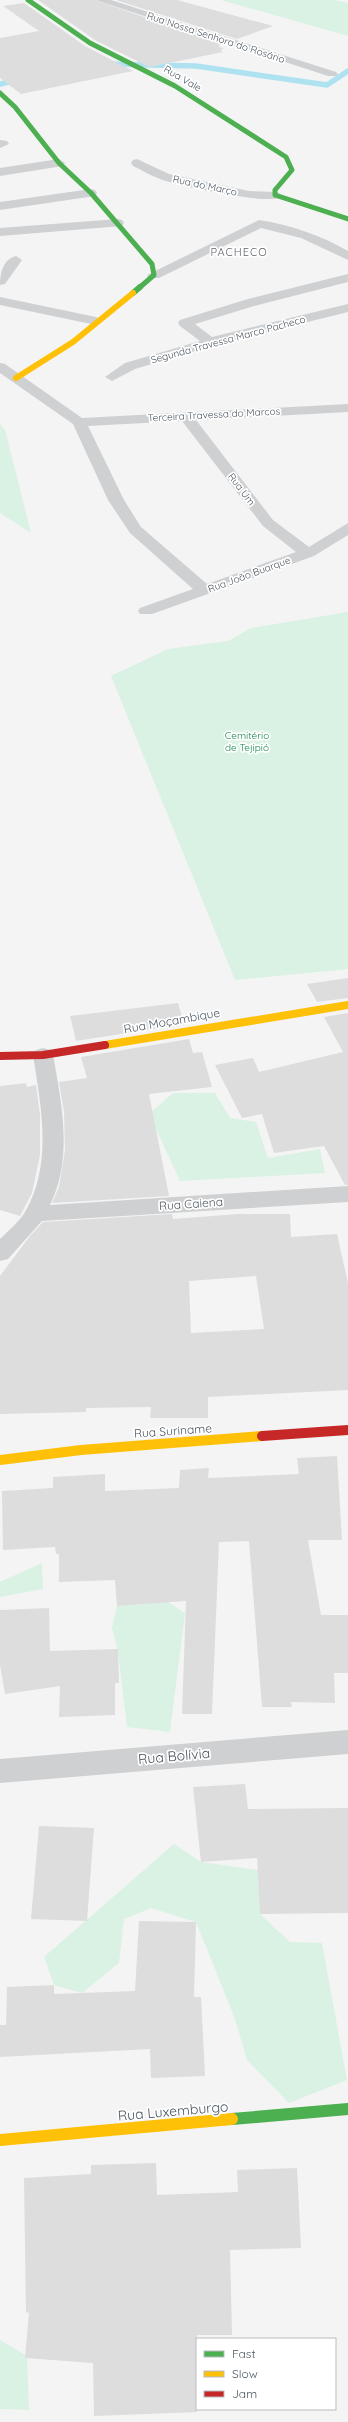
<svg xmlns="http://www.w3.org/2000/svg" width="348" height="2422" viewBox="0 0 348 2422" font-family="Quicksand,sans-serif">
<rect width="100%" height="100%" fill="#f4f4f4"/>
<path fill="#d9f2e3" d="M 221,0 L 334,0 L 348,3 L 348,36 Z
M 0,424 L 5,430 L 31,533 L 0,513 Z
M 348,612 L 348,969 L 235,980 L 111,676 L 168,649 L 228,641 L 251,628 Z
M 173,1093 L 215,1093 L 230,1118 L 256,1122 L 268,1158 L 320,1149 L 325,1173 L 180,1181 L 156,1129 L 140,1122 Z
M 42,1563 L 43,1589 L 0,1597 L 0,1582 Z
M 168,1602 L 185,1613 L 170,1732 L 127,1727 L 118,1652 L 112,1628 L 117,1606 Z
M 174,1844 L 201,1862 L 258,1870 L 260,1914 L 290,1942 L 322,1943 L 347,2080 L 289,2103 L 247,2060 L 235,2019 L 196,1922 L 151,1908 L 124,1919 L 119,1963 L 82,1993 L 54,1985 L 44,1957 Z
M 0,2340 L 27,2356 L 29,2410 L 0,2409 Z"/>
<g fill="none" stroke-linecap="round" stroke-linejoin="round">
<path stroke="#aee2f0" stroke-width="5.5" d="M 106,64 L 196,66 L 327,85 L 348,71
M 0,84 L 18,80"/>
</g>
<path fill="#ddddde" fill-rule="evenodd" d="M 38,0 L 94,0 L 224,44 L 218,46 L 224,49 L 220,50 L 223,52 L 149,67 L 95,40 Z
M 116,0 L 177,0 L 273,26 L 237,39 Z
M 24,3 L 85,46 L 133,71 L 21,94 L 0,78 L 0,38 L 39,31 L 3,6 Z
M 348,978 L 348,998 L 317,1002 L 307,984 Z
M 178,1003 L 184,1024 L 76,1041 L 70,1016 Z
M 348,1013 L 348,1185 L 345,1185 L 324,1146 L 274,1153 L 262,1114 L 242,1118 L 215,1065 L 253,1058 L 259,1072 L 343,1052 L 324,1017 Z
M 189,1039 L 193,1053 L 202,1052 L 212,1087 L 149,1094 L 169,1196 L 52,1203 L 59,1187 L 65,1150 L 64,1112 L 59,1082 L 87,1078 L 81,1057 Z
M 26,1083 L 27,1087 L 36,1085 L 40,1115 L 40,1155 L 32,1193 L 20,1216 L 0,1210 L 0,1086 Z
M 172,1214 L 173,1219 L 239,1214 L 290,1214 L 291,1237 L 337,1234 L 348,1283 L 348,1390 L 208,1397 L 208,1418 L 150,1418 L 151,1407 L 86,1408 L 86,1412 L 0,1414 L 0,1276 L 30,1236 L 43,1222 ZM 256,1276 L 264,1329 L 191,1333 L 189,1281 Z
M 337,1456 L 342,1540 L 308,1540 L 321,1615 L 348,1615 L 348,1673 L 334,1673 L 335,1703 L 291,1702 L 292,1707 L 262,1707 L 249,1541 L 219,1542 L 212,1714 L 182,1714 L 186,1601 L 117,1606 L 115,1580 L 59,1582 L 59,1554 L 56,1554 L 55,1547 L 3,1550 L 2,1491 L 53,1488 L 53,1477 L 105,1474 L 105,1491 L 179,1488 L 180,1470 L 209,1468 L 208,1478 L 299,1474 L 297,1458 Z
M 49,1608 L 50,1651 L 118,1649 L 119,1683 L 115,1683 L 115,1715 L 59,1717 L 60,1686 L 5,1694 L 0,1665 L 0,1610 Z
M 245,1784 L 248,1809 L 348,1808 L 348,1913 L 260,1914 L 257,1858 L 201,1862 L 193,1787 Z
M 39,1826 L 94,1828 L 87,1921 L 31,1919 Z
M 139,1921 L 196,1922 L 194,1997 L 201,1997 L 205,2076 L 151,2078 L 150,2049 L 0,2057 L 0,2025 L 6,2025 L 7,1987 L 54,1985 L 54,1994 L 135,1991 Z
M 156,2163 L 157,2195 L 238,2192 L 237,2170 L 297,2168 L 301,2248 L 230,2250 L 232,2335 L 197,2335 L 197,2412 L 94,2416 L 93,2363 L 25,2358 L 29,2312 L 26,2313 L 24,2178 L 91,2174 L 91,2165 Z"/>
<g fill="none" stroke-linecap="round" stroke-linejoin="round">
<path fill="#ced0d2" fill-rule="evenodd" d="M 95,0 L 111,0 L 336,72 L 338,74 L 336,76 L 328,76 Z
M 0,140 L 7,141 L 9,144 L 0,148 Z
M 59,159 L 65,163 L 63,166 L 0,176 L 0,168 Z
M 137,159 L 169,174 L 249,191 L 277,192 L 283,196 C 275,207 175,185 160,179 C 151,176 142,170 133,166 L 131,163 L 133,160 Z
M 91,189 L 95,190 L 97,193 L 95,196 L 0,210 L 0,202 Z
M 118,219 L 122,220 L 124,223 L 122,226 L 0,236 L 0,228 Z
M 259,220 C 291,225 320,235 348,251 L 348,260 L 301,238 L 261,228 L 159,278 L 149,278 L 147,275 Z
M 16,256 L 22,260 L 5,284 L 0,285 C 0,274 3,259 16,256 Z
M 348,274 L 348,282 L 258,305 L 195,324 L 212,337 L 348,304 L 348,312 L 215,345 L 135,369 L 112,381 L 105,377 L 125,363 L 200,341 L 180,326 L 178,323 L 180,320 L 248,299 Z
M 0,297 L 96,317 L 103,321 L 96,325 L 0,305 Z
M 0,363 L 5,364 L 82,418 L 348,404 L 348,412 L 196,420 L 273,520 L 309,547 L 348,523 L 348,535 L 314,556 L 152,614 L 140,614 L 138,611 L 140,608 L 193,589 L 130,533 L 108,500 L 73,424 L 0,373 ZM 182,421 L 263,526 L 296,552 L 207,584 L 141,527 L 124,500 L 88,426 Z
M 43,1048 L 50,1050 L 53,1055 C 62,1105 73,1158 50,1205 L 348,1186 L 348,1202 L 42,1221 L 8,1259 L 0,1261 L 0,1239 C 8,1231 19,1222 25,1212 C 53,1164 41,1106 33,1055 L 36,1050 Z
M 348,1730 L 348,1754 L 0,1783 L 0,1759 Z"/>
<path stroke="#4caf50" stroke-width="5" d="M 28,0 L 90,43 L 175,86 L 286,157 L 292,170 L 275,190 L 275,195 L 348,219
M 0,93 L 15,107 L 59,163 L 91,193 L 152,264 L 154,275 L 139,288"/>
<path stroke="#4caf50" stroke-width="6" d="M 133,293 L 140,287"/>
<path stroke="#4caf50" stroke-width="12" d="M 232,2119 L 348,2109"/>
<path stroke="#ffc107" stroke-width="6" d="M 16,378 L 73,342 L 133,293"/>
<path stroke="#ffc107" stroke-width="8" d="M 105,1045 L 348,1005"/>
<path stroke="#ffc107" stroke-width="10" d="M 0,1460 L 81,1450 L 262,1436"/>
<path stroke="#ffc107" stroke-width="12" d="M 0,2140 L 232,2119"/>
<path stroke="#c62828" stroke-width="8" d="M 0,1056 L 43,1055 L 105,1045"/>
<path stroke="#c62828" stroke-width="10" d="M 262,1436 L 348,1430"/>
</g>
<g text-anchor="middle" stroke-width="3.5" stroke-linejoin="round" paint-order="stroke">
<g font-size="10" fill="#4a5661" stroke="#fff">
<text transform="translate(216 37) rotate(18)" y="4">Rua Nossa Senhora do Rosário</text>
<text transform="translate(183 78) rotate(30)" y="4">Rua Vale</text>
<text transform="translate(205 185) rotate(12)" y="4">Rua do Março</text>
<text transform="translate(228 339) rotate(-15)" y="4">Segunda Travessa Marco Pacheco</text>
<text transform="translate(214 414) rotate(-3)" y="4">Terceira Travessa do Marcos</text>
<text transform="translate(242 489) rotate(53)" y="4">Rua Um</text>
<text transform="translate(249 574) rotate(-20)" y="4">Rua João Buarque</text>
</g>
<g font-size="10" fill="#17864f" stroke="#fff">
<text x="247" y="739">Cemitério<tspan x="247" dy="12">de Tejipió</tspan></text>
</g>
<g font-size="11" letter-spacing="1" fill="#5f6368" stroke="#fff">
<text x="239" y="256">PACHECO</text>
</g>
<g font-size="12" fill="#4a5661" stroke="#fff">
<text transform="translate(172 1021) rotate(-10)" y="4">Rua Moçambique</text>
<text transform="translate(191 1204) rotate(-4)" y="4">Rua Caiena</text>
<text transform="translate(173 1431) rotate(-4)" y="4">Rua Suriname</text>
</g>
<g font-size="14" fill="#4a5661" stroke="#fff">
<text transform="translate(174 1756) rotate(-5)" y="5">Rua Bolívia</text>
<text transform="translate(173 2111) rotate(-5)" y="5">Rua Luxemburgo</text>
</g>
</g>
<rect x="196" y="2338" width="140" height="72" fill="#ffffff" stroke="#b7bbc0"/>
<rect x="204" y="2351" width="20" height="6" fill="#4caf50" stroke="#b7bbc0"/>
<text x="232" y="2358" font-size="12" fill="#4a5661">Fast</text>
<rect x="204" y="2371" width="20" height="6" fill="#ffc107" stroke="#b7bbc0"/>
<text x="232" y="2378" font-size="12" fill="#4a5661">Slow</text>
<rect x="204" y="2391" width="20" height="6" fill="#c62828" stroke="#b7bbc0"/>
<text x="232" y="2398" font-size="12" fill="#4a5661">Jam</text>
</svg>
